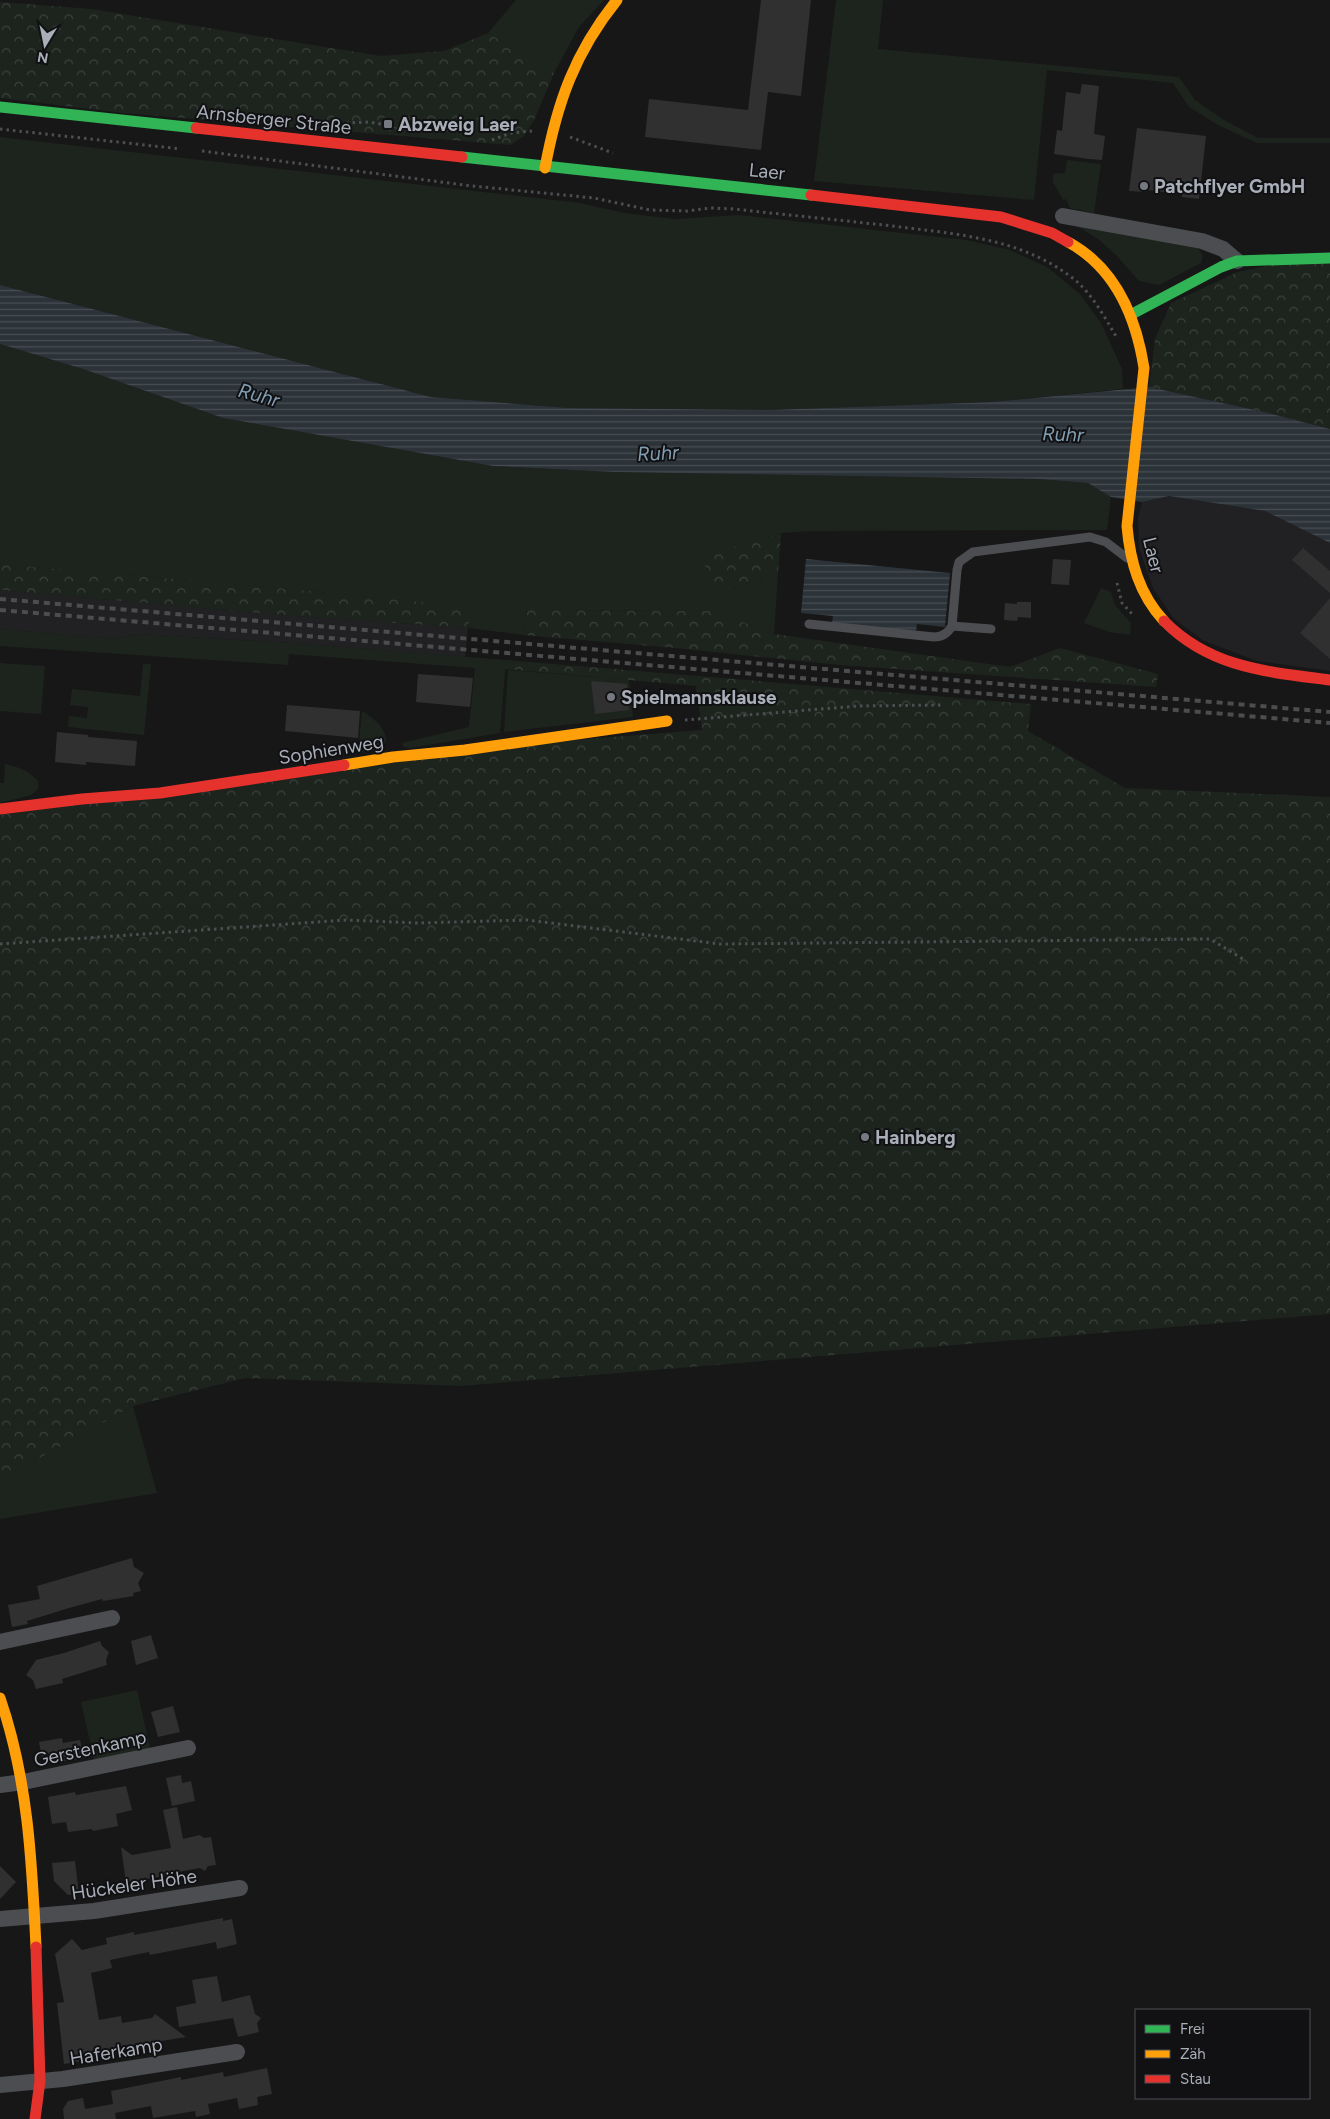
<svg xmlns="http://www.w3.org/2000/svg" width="1330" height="2119" viewBox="0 0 1330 2119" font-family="Figtree,sans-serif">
<defs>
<pattern id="forest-crowns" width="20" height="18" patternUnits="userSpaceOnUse" patternTransform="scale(1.25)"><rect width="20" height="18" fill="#1d241e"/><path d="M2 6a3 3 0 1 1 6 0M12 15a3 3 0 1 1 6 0" fill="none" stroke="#3b413d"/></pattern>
<pattern id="water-rules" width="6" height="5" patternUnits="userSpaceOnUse" patternTransform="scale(1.25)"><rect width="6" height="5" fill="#2b3339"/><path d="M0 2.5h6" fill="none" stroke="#474e54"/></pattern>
</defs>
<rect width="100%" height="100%" fill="#171717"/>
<path fill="#212123" d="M 1169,496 L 1265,511 L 1330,543 L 1330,671 L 1257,661 L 1204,641 L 1174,619 L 1153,588 L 1139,548 L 1138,518 L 1142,502 Z
M 0,590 L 267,614 L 468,628 L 465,657 L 292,643 L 137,634 L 115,639 L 0,629 Z"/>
<path fill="#1d241e" d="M 516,0 L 604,0 L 579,27 L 554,73 L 488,33 Z
M 836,0 L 883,0 L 878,49 L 1179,77 L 1195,100 L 1224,120 L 1258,138 L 1330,138 L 1330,143 L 1257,143 L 1218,125 L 1189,107 L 1173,83 L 1047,70 L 1034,200 L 814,181 Z
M 0,137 L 580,203 L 624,213 L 675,219 L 739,215 L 966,240 L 1010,250 L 1047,267 L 1080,294 L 1101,323 L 1122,369 L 1123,389 L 991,402 L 771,410 L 568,408 L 431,397 L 0,285 Z
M 1067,160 L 1101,164 L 1094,213 L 1070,208 L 1066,199 L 1063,200 L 1053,182 L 1053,174 L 1065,173 Z
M 1075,225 L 1196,245 L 1203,256 L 1201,263 L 1159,285 L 1139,281 L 1117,256 L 1098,239 Z
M 0,344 L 83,369 L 223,418 L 493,466 L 614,472 L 1039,479 L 1088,483 L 1111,497 L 1107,530 L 810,531 L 781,533 L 702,557 L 718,592 L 778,574 L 774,634 L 714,611 L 527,610 L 523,635 L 468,628 L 470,607 L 300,590 L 0,564 Z
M 1101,588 L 1111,592 L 1115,605 L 1131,623 L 1130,635 L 1109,632 L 1084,623 Z
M 0,629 L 115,639 L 137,634 L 292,643 L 506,660 L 500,733 L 410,748 L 404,747 L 402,743 L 469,727 L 475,668 L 289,654 L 288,665 L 0,646 Z
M 0,663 L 45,666 L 41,714 L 0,711 Z
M 143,664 L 151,664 L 144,735 L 68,727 L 69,716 L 87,718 L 88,707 L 70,705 L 72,689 L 140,696 Z
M 508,670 L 629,680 L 633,717 L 504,732 Z
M 362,711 C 373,716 399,740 378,749 C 372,751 364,752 358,753 Z
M 5,764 C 19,767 28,770 38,781 L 38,789 L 31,795 L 0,803 L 0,783 L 4,783 Z
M 133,1406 L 157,1493 L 0,1519 L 0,1480 Z
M 137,1690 L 151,1752 L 95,1764 L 81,1702 Z"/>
<path fill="url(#forest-crowns)" d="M 0,2 L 91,9 L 381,56 L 444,51 L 488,33 L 554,73 L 534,120 L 524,136 L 510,145 L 123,113 L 0,98 Z
M 1285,262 L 1330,263 L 1330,429 L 1264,412 L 1149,387 L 1155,339 L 1171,303 L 1238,272 Z
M 781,533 L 778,574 L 718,592 L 701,557 Z
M 0,564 L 300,590 L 471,607 L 468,628 L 267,614 L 0,590 Z
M 527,610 L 714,611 L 774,634 L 1010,667 L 1060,648 L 1158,674 L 1156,687 L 840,665 L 675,648 L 523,635 Z
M 506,660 L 1031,704 L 1028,731 L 1125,788 L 1330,797 L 1330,1314 L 461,1386 L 245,1378 L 133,1406 L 0,1480 L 0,815 L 548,742 L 702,730 L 696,686 L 505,669 Z"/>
<path fill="url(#water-rules)" d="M 0,285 L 431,397 L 568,408 L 771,410 L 991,402 L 1149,387 L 1264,412 L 1330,429 L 1330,543 L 1265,511 L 1169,496 L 1142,502 L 1111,497 L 1088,483 L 1039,479 L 614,472 L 493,466 L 223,418 L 83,369 L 0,344 Z
M 806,559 L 950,573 L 945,627 L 917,624 L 916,631 L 832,623 L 833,616 L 801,613 Z"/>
<path fill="#303031" d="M 761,0 L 811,0 L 801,96 L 768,92 L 761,150 L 645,137 L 649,99 L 748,110 Z
M 1082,84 L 1099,86 L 1094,134 L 1105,136 L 1102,160 L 1089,159 L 1054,154 L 1057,130 L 1062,131 L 1066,92 L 1080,94 Z
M 1137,128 L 1206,136 L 1199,199 L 1182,197 L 1182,194 L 1147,190 L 1146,192 L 1129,191 Z
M 1303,548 L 1330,571 L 1330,593 L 1292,560 Z
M 1053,559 L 1071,560 L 1069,585 L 1051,584 Z
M 1330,598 L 1330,659 L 1300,633 Z
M 1017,602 L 1031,602 L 1031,618 L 1018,617 L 1017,621 L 1004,620 L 1005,603 L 1017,604 Z
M 418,674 L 473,678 L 470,707 L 416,702 Z
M 591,681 L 627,684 L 629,710 L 595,714 Z
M 287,705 L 360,711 L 358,738 L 285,731 Z
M 57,732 L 88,735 L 88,737 L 137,741 L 135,766 L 86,762 L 86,765 L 55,762 Z
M 132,1558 L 134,1567 L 144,1573 L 138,1583 L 141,1591 L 133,1593 L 134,1596 L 103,1601 L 102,1599 L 69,1608 L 27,1621 L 28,1624 L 12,1627 L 8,1605 L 40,1599 L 37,1586 Z
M 151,1635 L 158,1658 L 136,1665 L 131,1641 Z
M 100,1641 L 102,1646 L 109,1652 L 106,1660 L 107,1665 L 62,1679 L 63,1683 L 36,1689 L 33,1680 L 26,1675 L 36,1660 L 64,1653 Z
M 173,1706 L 180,1732 L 158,1737 L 151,1712 Z
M 62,1738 L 63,1743 L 80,1740 L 84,1758 L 43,1765 L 39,1742 Z
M 181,1775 L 182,1783 L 191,1781 L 195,1801 L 172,1806 L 166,1778 Z
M 126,1786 L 132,1810 L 116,1814 L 118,1826 L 93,1831 L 92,1829 L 68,1832 L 66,1822 L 52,1824 L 48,1797 L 75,1792 L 76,1795 Z
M 177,1807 L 183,1839 L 200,1835 L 204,1838 L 211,1837 L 216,1865 L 208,1866 L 205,1871 L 200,1868 L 172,1873 L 172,1875 L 126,1882 L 121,1847 L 132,1855 L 171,1848 L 163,1810 Z
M 75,1861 L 79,1894 L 68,1895 L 54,1881 L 52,1863 Z
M 0,1866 L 16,1882 L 0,1899 Z
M 223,1918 L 223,1921 L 232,1919 L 237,1944 L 217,1949 L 216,1942 L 150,1955 L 149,1952 L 110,1960 L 112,1968 L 91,1973 L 99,2020 L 121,2016 L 122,2023 L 152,2018 L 155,2014 L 186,2037 L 94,2052 L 86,2054 L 87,2060 L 64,2064 L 57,2003 L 64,2002 L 55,1954 L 72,1939 L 82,1950 L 107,1944 L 106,1938 L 134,1932 L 134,1935 Z
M 217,1976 L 222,2002 L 250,1995 L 255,2014 L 261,2018 L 257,2023 L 259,2032 L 238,2037 L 233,2018 L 179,2027 L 176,2007 L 196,2003 L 192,1980 Z
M 267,2068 L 272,2094 L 257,2097 L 258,2105 L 239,2109 L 237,2098 L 208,2104 L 210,2114 L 196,2117 L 195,2111 L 153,2118 L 151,2106 L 115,2113 L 116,2119 L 64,2119 L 63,2109 L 68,2101 L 83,2098 L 85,2109 L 113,2104 L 111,2091 L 181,2077 L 181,2080 L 223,2072 L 224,2077 Z"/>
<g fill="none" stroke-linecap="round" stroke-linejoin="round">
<path stroke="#4d4e52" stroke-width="3" stroke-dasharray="2.5 4" stroke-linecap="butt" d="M 346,123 L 369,122 L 422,131
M 0,129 L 181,149
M 570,137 L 613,153
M 492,140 L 511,133 L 532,131
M 202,151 L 472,186 L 594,198 L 650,210 L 687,211 L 711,208 L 734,209 C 787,215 840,220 892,226 C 956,234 1023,238 1075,280 C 1093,295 1105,318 1117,338
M 1117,583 L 1122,603 L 1133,615
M 685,720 L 858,706 L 944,705
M 0,944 L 346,920 L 418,923 L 527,920 L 720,944 L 1210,939 L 1243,959"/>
<path stroke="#4b4d50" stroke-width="9" d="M 809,624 L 934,637 C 942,637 948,633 952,626
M 991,629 L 952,626 L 957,570 L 959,562 L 973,552 L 1090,537 L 1106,542 L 1127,558"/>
<path stroke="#4b4d50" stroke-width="16" d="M 1063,216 L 1202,241 L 1223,249 L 1237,261
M 0,1642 L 112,1618
M 0,1785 L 23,1782 L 188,1748
M 0,1919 L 94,1911 L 240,1888
M 0,2085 L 63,2079 L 237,2052"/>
<path stroke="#30b455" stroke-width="11" d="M 0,107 L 196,128
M 462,157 L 811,195
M 1132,314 L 1221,267 L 1237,261 L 1330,258"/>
<path stroke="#ff9f0a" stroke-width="11" d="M 545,168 C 557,103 575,52 617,0
M 1068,242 C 1116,268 1136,317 1144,368 L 1127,526 C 1130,561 1139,594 1164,621
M 344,765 L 393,757 L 465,750 L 667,721
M 0,1698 C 28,1779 32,1862 36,1947"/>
<path stroke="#e5322d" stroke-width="11" d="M 196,128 L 462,157
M 811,195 L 1001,217 L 1052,233 L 1068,242
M 1164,621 C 1210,668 1268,672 1330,680
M 0,809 L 82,799 L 160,793 L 344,765
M 35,2119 L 40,2081 L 36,1947"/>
<path stroke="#4c4d4f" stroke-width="4" stroke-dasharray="6 5" stroke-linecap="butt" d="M 0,599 L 1330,712
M 0,610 L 1330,723"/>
</g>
<g fill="#767980" stroke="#111113" stroke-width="2">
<rect x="383" y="119" width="10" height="10" rx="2.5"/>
<circle cx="1144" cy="186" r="5"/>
<circle cx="611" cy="697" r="5"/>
<circle cx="865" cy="1137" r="5"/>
</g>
<g text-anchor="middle" stroke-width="4" stroke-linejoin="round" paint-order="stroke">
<g font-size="19" fill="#a9aeb8" stroke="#111113">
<text transform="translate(274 119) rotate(6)" y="7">Arnsberger Straße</text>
<text transform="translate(767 171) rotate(6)" y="7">Laer</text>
<text transform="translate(1154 555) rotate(76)" y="7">Laer</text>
<text transform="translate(331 749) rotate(-9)" y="7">Sophienweg</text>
<text transform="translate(90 1748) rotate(-12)" y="7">Gerstenkamp</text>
<text transform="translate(134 1884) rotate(-8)" y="7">Hückeler Höhe</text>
<text transform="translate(116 2051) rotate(-9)" y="7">Haferkamp</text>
</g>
<g font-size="19" font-weight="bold" fill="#a9aeb8" stroke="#111113" text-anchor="start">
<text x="398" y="131">Abzweig Laer</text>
<text x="1154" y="193">Patchflyer GmbH</text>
<text x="621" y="704">Spielmannsklause</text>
<text x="875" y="1144">Hainberg</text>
</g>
<g font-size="20" font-style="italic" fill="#819eb2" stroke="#111113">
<text transform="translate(259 395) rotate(15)" y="7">Ruhr</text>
<text transform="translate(1063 434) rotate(2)" y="7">Ruhr</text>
<text transform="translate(658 453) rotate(-3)" y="7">Ruhr</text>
</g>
</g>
<rect x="1135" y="2009" width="175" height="90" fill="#111113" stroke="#4e5055"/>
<rect x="1145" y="2025" width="25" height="8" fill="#30b455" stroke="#4e5055"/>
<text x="1180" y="2034" font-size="15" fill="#a9aeb8">Frei</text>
<rect x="1145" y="2050" width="25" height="8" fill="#ff9f0a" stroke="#4e5055"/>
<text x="1180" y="2059" font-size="15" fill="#a9aeb8">Zäh</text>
<rect x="1145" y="2075" width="25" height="8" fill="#e5322d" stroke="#4e5055"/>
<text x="1180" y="2084" font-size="15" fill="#a9aeb8">Stau</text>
<g transform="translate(45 45) rotate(190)" stroke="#111113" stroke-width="4" paint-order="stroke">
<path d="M0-4L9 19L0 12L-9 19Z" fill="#a9aeb8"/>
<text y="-8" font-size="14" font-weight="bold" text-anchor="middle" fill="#a9aeb8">N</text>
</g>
</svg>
